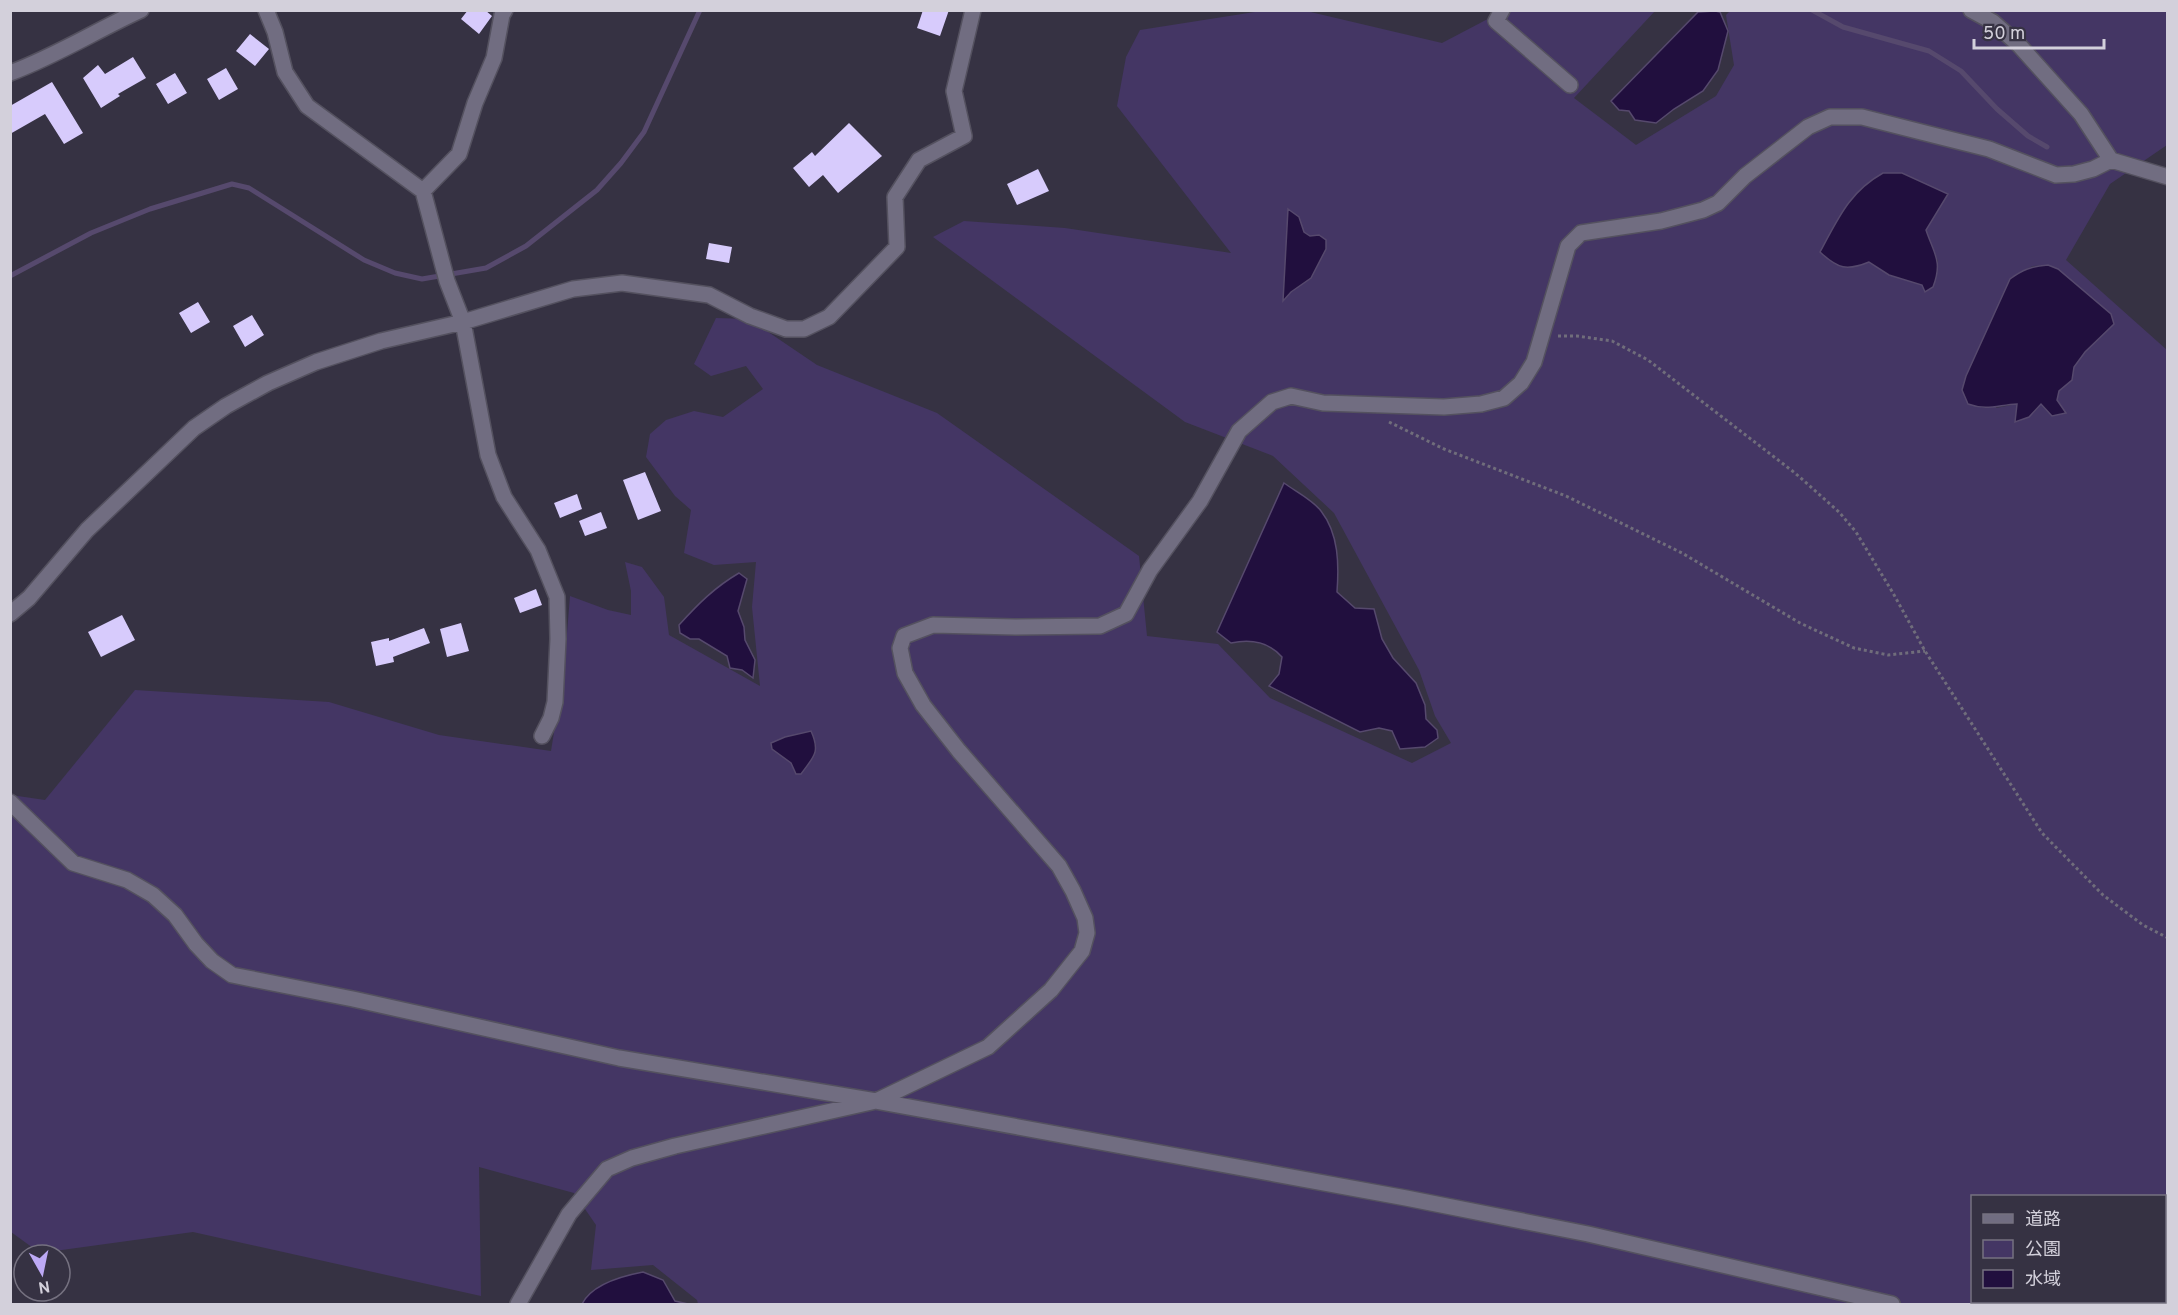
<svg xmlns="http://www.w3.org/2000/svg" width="2178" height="1315" viewBox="0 0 2178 1315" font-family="Overpass,'Noto Sans JP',sans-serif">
<rect width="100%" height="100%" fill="#363243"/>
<path fill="#443664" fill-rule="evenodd" d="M 1302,10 L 1442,43 L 1503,11 L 1655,11 L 1574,98 L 1636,145 L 1716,96 L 1734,65 L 1726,15 L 1730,11 L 2167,11 L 2167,145 L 2110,184 L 2066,260 L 2167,350 L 2167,1304 L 698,1304 L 697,1300 L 653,1265 L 591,1270 L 596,1225 L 574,1193 L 479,1167 L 481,1296 L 193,1232 L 40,1253 L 11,1232 L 11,795 L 45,800 L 135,690 L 329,702 L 439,735 L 551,751 L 564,670 L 570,596 L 608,610 L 631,615 L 631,591 L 625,562 L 642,567 L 664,597 L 669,635 L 760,686 L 752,607 L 756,562 L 714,565 L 684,553 L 691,510 L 675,496 L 646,457 L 650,434 L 666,420 L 694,411 L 723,417 L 763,389 L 746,366 L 711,376 L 694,364 L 716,318 L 749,319 L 817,365 L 937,413 L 1139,556 L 1147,636 L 1218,644 L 1270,698 L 1412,763 L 1451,743 L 1435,716 L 1419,670 L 1334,513 L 1273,456 L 1185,422 L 933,237 L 964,221 L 1065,228 L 1231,253 L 1117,106 L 1126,57 L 1140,30 L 1261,11 ZM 1948,193 L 1926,230 L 1938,261 L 1922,285 L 1890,275 L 1869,262 ZM 2048,265 L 2114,324 L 2085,352 L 2074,367 L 2072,380 L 2059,391 L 2057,400 L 2066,413 L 2046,410 L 2041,404 L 2029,417 L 2016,421 L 2017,404 L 1996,408 L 2020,272 L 2033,266 ZM 1972,1196 L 2164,1196 L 2164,1302 L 1972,1302 Z"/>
<path fill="#210f3e" stroke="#56496d" stroke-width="1.5" d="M 1715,11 L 1720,12 L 1728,31 L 1718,70 L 1703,91 L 1674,109 L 1656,123 L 1635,120 L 1629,111 L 1619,110 L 1611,101 L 1698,12 Z
M 1883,173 L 1902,173 L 1948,194 L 1926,230 C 1934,254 1943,261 1933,287 L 1925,292 L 1922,285 L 1889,275 L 1869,262 C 1847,271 1838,269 1820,252 C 1838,219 1849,192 1883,173 Z
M 1288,209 L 1299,217 L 1304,232 L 1310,236 L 1319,235 L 1326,240 L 1326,249 L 1311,278 L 1291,292 L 1283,301 Z
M 2048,265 L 2058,269 L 2111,314 L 2114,324 L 2085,352 L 2074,367 L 2072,380 L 2059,391 L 2057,400 L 2066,413 L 2052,416 L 2041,404 L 2029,417 L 2015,422 L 2017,404 C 1998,405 1987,411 1968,404 L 1962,390 L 1966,376 L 2010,279 C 2022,270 2032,266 2048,265 Z
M 1284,483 C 1295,491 1313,500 1321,511 C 1339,534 1339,565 1337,592 L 1355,608 L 1374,609 L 1382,639 L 1393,658 L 1416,683 L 1425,705 L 1426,719 L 1437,730 L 1438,738 L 1425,747 L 1400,749 L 1392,731 L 1379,728 L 1360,732 L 1269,686 L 1279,674 L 1282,657 C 1269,642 1250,639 1231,643 L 1217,632 Z
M 739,573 L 747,579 L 738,611 L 744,627 L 745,640 L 755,660 L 753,678 L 742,670 L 730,668 L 727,656 L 699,639 L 690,639 L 680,633 L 679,625 C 698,604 715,587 739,573 Z
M 811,731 C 821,753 813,757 801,774 L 796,774 L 791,763 L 772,749 L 771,743 L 785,737 Z
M 643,1272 L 663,1280 L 675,1301 L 688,1304 L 582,1304 C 592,1284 622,1276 643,1272 Z"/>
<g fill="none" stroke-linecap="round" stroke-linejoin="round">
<path stroke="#56496d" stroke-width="5" d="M 1812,10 L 1843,27 L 1929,51 L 1961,71 L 1997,109 L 2028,136 L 2047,147
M 10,276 L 91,233 L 150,209 L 232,184 L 249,188 L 364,260 L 395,273 L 422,279 L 486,268 L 526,246 L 597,190 L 621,163 L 644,132 L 700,10"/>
</g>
<path fill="#d7cbfc" d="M 468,10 L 485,10 L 492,16 L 479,34 L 461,19 Z
M 923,10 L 949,10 L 940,36 L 917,28 Z
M 250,34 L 269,49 L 255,66 L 236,51 Z
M 133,57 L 146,78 L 118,94 L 120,96 L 101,108 L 83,78 L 98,65 L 105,74 Z
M 226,68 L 238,89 L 219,100 L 207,79 Z
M 175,73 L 187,93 L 168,104 L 156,84 Z
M 52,82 L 83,133 L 64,144 L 45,114 L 10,134 L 10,106 Z
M 849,123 L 882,156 L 838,193 L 823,175 L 809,187 L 793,168 L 812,152 L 815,156 Z
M 1038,169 L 1049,191 L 1017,205 L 1007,184 Z
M 709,243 L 732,247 L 729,263 L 706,259 Z
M 198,302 L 210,322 L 191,333 L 179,313 Z
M 252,315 L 264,335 L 245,347 L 233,326 Z
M 645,472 L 661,511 L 638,520 L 623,480 Z
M 577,494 L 582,509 L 560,518 L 554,503 Z
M 601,512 L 607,528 L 585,536 L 579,521 Z
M 536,589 L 542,605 L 520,613 L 514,598 Z
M 122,615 L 135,640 L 101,657 L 88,632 Z
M 461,623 L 469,651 L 447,657 L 440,629 Z
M 424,628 L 430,643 L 393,657 L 394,662 L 376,666 L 371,642 L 389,638 L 389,641 Z"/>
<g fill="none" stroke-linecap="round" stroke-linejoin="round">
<g stroke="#54515f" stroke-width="18">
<path id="minor" d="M 266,10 L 275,32 L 285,72 L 307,106 L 423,191 L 447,281 L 463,322 L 488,455 L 504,497 L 538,550 L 557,597 L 558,639 L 555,702 L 551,718 L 542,736
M 1502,10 L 1496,21 L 1570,85
M 1971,10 L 1993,22 L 2019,45 L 2081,114 L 2111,160 L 2168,177
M 10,73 C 56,56 97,30 141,10
M 423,191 L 459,154 L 475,103 L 494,58 L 502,15 L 505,10
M 10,614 L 29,598 L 87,530 L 194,428 L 226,406 L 268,383 L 316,362 L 381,341 L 463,322 L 573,289 L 622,283 L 709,295 L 750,316 L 786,329 L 804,329 L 829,317 L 897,247 L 895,197 L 919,160 L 964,136 L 954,91 L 973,10
M 10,802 L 73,863 L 127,880 L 153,895 L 175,915 L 196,944 L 212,961 L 232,975 L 353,999 L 619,1058 L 876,1101 L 1406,1198 L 1588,1234 L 1892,1304
M 2164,1293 L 2168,1295
M 518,1304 L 569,1214 L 607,1169 L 632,1158 L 675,1146 L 876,1101 L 988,1047 L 1051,990 L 1082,951 L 1087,933 L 1085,918 L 1073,891 L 1059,866 L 959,751 L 923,705 L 905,673 L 900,648 L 904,636 L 933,625 L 1015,627 L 1100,626 L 1126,614 L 1150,570 L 1200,501 L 1239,431 L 1272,402 L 1291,396 L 1323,403 L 1444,407 L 1481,404 L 1504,398 L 1521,383 L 1534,362 L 1568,246 L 1581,233 L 1661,221 L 1703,210 L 1718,203 L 1745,176 L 1808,127 L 1830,117 L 1862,117 L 1937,136 L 1989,149 L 2056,175 L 2074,174 L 2093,169 L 2111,160
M 2080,1304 L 2094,1302"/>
</g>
<path stroke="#706d7b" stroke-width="3" stroke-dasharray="3 3" stroke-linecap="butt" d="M 1558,336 L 1577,336 L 1612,341 L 1648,360 L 1795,473 L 1839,512 L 1856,532 L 1893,593 L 1925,651 L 2042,833 L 2103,895 L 2143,925 L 2168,938
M 1389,422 L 1444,449 L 1566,496 L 1682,553 L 1800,623 L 1854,648 L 1888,655 L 1925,651"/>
<use href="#minor" stroke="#716d81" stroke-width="15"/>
</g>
<rect width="2178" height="1315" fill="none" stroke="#d3d0db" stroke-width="24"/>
<rect x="1971" y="1195" width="195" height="108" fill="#363243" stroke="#757180" stroke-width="1.5"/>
<rect x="1983" y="1214" width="30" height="9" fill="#716d81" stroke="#757180" stroke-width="1.5"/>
<text x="2025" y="1225" font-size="18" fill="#d3d0db">道路</text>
<rect x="1983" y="1240" width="30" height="18" fill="#443664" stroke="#757180" stroke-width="1.5"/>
<text x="2025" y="1255" font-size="18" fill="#d3d0db">公園</text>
<rect x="1983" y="1270" width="30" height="18" fill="#210f3e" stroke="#757180" stroke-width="1.5"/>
<text x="2025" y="1285" font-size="18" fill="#d3d0db">水域</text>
<g transform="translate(42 1273) rotate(171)"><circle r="28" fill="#363243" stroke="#757180" stroke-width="1.5"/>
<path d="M0-4.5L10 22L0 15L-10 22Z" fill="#bda9f5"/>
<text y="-9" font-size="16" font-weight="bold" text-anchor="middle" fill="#d3d0db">N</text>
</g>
<path d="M1974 39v9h130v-9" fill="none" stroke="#d3d0db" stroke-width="3"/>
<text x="1983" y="39" font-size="18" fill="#d3d0db" stroke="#363243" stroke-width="4.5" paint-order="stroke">50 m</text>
</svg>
